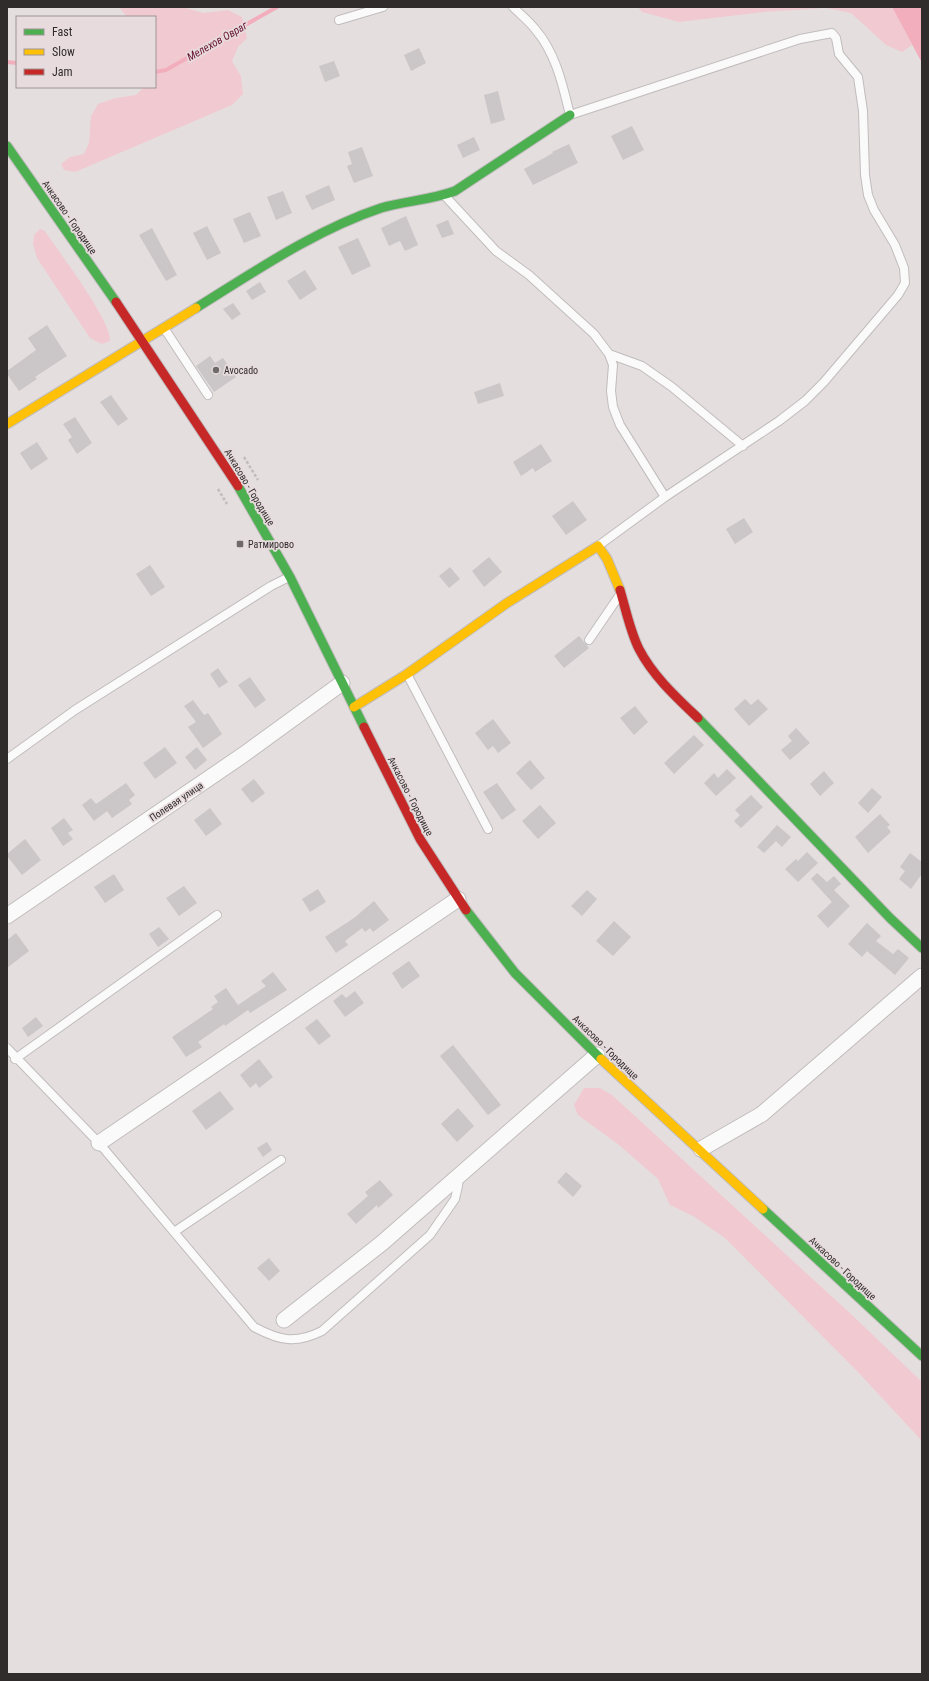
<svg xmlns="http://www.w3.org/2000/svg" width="929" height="1681" viewBox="0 0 929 1681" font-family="'Roboto Condensed',sans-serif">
<rect width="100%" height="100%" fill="#e4dedf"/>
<path fill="#f1cad1" d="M 119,7 L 183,7 L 203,13 L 228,10 L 242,17 L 247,38 L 238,47 L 232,61 L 241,76 L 243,94 L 232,105 L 75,172 L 64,170 L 61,164 L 70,157 L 84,154 L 89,143 L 91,116 L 98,104 L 116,98 L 136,95 L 144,87 L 155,87 L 155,17 L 127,17 Z
M 638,7 L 892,7 L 912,45 L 902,52 L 886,45 L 851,13 L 826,8 L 764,12 L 679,22 L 642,12 Z
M 40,229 L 45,231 C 58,251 112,321 110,341 L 102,344 L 90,338 L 37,258 L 33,244 L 34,235 Z
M 584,1088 L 600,1088 L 612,1095 L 852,1315 L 922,1382 L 922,1441 L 856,1370 L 725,1238 L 693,1216 L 670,1205 L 658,1179 L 619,1145 L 578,1115 L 574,1105 Z"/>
<path fill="#f3aebd" d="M 892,7 L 922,7 L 922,63 Z"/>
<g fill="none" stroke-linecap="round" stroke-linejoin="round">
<path stroke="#f3aebd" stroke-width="4" d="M 7,62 L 17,63
M 155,72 L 166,70 L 277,7"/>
</g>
<path fill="#cbc6c7" d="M 419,48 L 426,63 L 411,71 L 404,55 Z
M 334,61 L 340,76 L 325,82 L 319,66 Z
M 498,91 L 505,120 L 491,124 L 484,95 Z
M 632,126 L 644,150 L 623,160 L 611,136 Z
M 474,137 L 480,150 L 463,158 L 457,145 Z
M 569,144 L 578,163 L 533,185 L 524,169 L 553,153 L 552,152 Z
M 362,147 L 373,176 L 354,183 L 347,166 L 352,164 L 348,152 Z
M 329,185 L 335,200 L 312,210 L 305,196 Z
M 283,191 L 292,213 L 276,220 L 267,197 Z
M 250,212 L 261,236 L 244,243 L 233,219 Z
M 406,216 L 418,245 L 405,251 L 400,241 L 389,246 L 381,228 Z
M 448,220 L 454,234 L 442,238 L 436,225 Z
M 207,226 L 221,253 L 207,260 L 193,233 Z
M 152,228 L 177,275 L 166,281 L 139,235 Z
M 358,238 L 371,266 L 352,275 L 338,247 Z
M 305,270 L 317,289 L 300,300 L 287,281 Z
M 260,282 L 266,292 L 252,300 L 246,291 Z
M 233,303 L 241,314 L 232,320 L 223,309 Z
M 47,325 L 67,356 L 35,377 L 37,379 L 19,391 L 7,374 L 7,371 L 36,350 L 28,338 Z
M 210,356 L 215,363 L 223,358 L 236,377 L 214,392 L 196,366 Z
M 500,383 L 504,396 L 478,404 L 474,392 Z
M 111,395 L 128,419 L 118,426 L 100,402 Z
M 75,417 L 92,443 L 77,454 L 68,440 L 72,437 L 63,424 Z
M 37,442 L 48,459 L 31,470 L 20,453 Z
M 541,444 L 552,461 L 535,472 L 533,468 L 521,476 L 513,462 Z
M 573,501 L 587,520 L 566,535 L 552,516 Z
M 744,518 L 753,532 L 735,544 L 726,529 Z
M 489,557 L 502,572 L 484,587 L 472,571 Z
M 150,565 L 165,587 L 151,596 L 136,574 Z
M 450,567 L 460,579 L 449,588 L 439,576 Z
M 579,636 L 589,648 L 564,668 L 554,656 Z
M 218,668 L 228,682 L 219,688 L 210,674 Z
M 250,677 L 266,700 L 255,708 L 238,685 Z
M 745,699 L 751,705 L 758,699 L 768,709 L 749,726 L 734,709 Z
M 193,700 L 204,715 L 208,713 L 222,734 L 203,748 L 188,727 L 196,722 L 184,706 Z
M 635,706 L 648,722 L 634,735 L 620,718 Z
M 493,719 L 511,743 L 498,753 L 493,746 L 488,750 L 475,733 Z
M 796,728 L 810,743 L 790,760 L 781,750 L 792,741 L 788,736 Z
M 694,735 L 704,745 L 674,774 L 664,763 Z
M 165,747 L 177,763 L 155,779 L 143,763 Z
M 197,747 L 207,760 L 195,770 L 185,757 Z
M 530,760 L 545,778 L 531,790 L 516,773 Z
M 727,769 L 736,778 L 716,796 L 704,783 L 714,773 L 718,778 Z
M 824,771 L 834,783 L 820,796 L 810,784 Z
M 254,779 L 265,793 L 252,803 L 241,789 Z
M 126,783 L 135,795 L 129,800 L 132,804 L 112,818 L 107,811 L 94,821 L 82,805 L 91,798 L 96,804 Z
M 497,783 L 516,810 L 502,820 L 483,792 Z
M 872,788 L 882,797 L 868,813 L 858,803 Z
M 751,795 L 763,807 L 741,828 L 734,821 L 740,815 L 735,810 Z
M 540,805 L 556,823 L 538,839 L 522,821 Z
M 210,808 L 222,824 L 206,836 L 194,820 Z
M 880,814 L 890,825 L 887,827 L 891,832 L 868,853 L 855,837 Z
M 64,818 L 73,830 L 68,833 L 73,839 L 63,846 L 51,828 Z
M 777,825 L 791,837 L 782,847 L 776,841 L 764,853 L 757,847 Z
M 25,839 L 41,860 L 22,875 L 7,856 L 7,854 Z
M 807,852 L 818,863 L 798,882 L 785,869 L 796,859 L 798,861 Z
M 910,853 L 922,862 L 922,874 L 911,889 L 899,879 L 905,871 L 900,867 Z
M 817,873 L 827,882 L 834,876 L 841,884 L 834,890 L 850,906 L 828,928 L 817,916 L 832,902 L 811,879 Z
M 114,874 L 124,890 L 105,903 L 94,887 Z
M 184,886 L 197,903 L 179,916 L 166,898 Z
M 318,889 L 326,902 L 310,912 L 302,899 Z
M 587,890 L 597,899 L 582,916 L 571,906 Z
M 374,901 L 389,920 L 373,932 L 370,928 L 365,932 L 362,928 L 345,941 L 348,945 L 336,953 L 325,937 L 354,918 Z
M 614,921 L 631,937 L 613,956 L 596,941 Z
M 867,923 L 881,936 L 876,941 L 893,954 L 898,949 L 909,958 L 895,975 L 867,951 L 862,957 L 848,944 Z
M 159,927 L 169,939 L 158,947 L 149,934 Z
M 16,933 L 29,951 L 7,968 L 7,940 Z
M 409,961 L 420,976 L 402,989 L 392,973 Z
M 273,972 L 287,990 L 250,1013 L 248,1010 L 225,1026 L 224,1024 L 198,1042 L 202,1047 L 186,1057 L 172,1037 L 213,1009 L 211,1007 L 218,1002 L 214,996 L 226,988 L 238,1005 L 266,986 L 261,981 Z
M 355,991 L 364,1003 L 345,1017 L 333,1001 L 342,994 L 346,998 Z
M 36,1017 L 43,1026 L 28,1037 L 22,1028 Z
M 317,1019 L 331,1036 L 319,1045 L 305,1028 Z
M 453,1045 L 501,1105 L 488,1115 L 440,1056 Z
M 259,1059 L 273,1077 L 259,1088 L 256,1083 L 250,1088 L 240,1075 Z
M 220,1091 L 234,1109 L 206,1130 L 192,1111 Z
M 458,1108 L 474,1126 L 457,1142 L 441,1124 Z
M 267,1142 L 272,1150 L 263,1157 L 257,1148 Z
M 566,1172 L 582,1186 L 573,1197 L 557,1182 Z
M 380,1180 L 393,1195 L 378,1208 L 377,1205 L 356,1224 L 347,1214 L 368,1196 L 365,1192 Z
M 269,1258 L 280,1271 L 269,1281 L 257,1268 Z"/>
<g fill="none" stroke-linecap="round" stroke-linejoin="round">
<g stroke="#c1bcbd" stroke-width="10">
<path id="lane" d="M 513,7 C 520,14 529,21 535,29 C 556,53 563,86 570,115 L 800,39 L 832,33 L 836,38 L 839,54 L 858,77 L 863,111 L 865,175 L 868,195 L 874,210 L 895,245 L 904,268 L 905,283 L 898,295 L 824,382 L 805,401 L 779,421 L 665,497 L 598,546
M 339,20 L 383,7
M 445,196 L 496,251 L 529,275 L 594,334 L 609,354 L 613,365 L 611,391 L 613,407 L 620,425 L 665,497
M 164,328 L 208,395
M 609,354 L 642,366 L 672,387 L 743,446
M 589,640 L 619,596
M 407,674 L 488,829
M 7,759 L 75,710 L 271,586 L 289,577
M 7,1048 L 99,1143 L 254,1327 C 280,1341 296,1344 322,1331 L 430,1235 L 455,1199 L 458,1186 L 459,1176
M 15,1059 L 217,915
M 174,1232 L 281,1160"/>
</g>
<g stroke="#c1bcbd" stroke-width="17">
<path id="street" d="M 7,916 L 243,755 L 342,683
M 99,1143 L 458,899
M 701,1149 L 762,1114 L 922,976
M 284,1320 L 382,1243 L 597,1055"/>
</g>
<g stroke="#c1bcbd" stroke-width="11">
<path id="fast" d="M 7,146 L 116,302
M 196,308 C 254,272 315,230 381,208 C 405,201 431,200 455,191 L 570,115
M 238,486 L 290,577 L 364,727
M 698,718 L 890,918 L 922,948
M 466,910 L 515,973 L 601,1059
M 763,1209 L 922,1356"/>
</g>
<g stroke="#c1bcbd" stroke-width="11">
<path id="slow" d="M 7,424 L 196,308
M 354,707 L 407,674 L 507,603 L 598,546 L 607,559 L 620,590
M 601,1059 L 763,1209"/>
</g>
<g stroke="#c1bcbd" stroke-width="11">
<path id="jam" d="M 116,302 L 238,486
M 620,590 C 626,610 630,631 639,649 C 653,676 676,697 698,718
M 364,727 L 420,839 L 466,910"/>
</g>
<path stroke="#c0bdbe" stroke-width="2.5" stroke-dasharray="3 2" stroke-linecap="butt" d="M 244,457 L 258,480
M 218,489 L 227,504"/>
<use href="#lane" stroke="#fbfafa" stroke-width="8"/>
<use href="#street" stroke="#fbfafa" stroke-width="15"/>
<use href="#fast" stroke="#4caf50" stroke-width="9"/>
<use href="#slow" stroke="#ffc107" stroke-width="9"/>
<use href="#jam" stroke="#c62828" stroke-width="9"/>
</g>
<g fill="#6f6a6b" stroke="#e7dbdd" stroke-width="1.5">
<circle cx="216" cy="370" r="4"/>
<rect x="236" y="540" width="8" height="8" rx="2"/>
</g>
<g text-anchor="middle" stroke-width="3.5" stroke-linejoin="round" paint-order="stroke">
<g font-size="10" fill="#302c2c" stroke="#e7dbdd">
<text transform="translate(70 217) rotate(55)" y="4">Ачкасово - Городище</text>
<text transform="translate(250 487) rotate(59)" y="4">Ачкасово - Городище</text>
<text transform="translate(411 796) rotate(63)" y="4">Ачкасово - Городище</text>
<text transform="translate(176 801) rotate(-34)" y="4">Полевая улица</text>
<text transform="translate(606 1047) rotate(44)" y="4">Ачкасово - Городище</text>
<text transform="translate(843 1268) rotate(43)" y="4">Ачкасово - Городище</text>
</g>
<g font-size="10" fill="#302c2c" stroke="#e7dbdd" text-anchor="start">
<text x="224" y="374">Avocado</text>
<text x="248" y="548">Ратмирово</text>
</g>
<g font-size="11" font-style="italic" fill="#64102d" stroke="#e7dbdd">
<text transform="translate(217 41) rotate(-30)" y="4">Мелехов Овраг</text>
</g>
</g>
<rect width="929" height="1681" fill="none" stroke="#302c2c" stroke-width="16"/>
<rect x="16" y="16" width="140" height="72" fill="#e7dbdd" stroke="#9e9596"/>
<rect x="24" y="29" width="20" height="6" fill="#4caf50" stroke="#9e9596"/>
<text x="52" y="36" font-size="12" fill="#302c2c">Fast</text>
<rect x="24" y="49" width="20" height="6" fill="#ffc107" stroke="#9e9596"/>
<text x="52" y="56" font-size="12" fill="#302c2c">Slow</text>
<rect x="24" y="69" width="20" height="6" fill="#c62828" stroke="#9e9596"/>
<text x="52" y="76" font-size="12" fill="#302c2c">Jam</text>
</svg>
